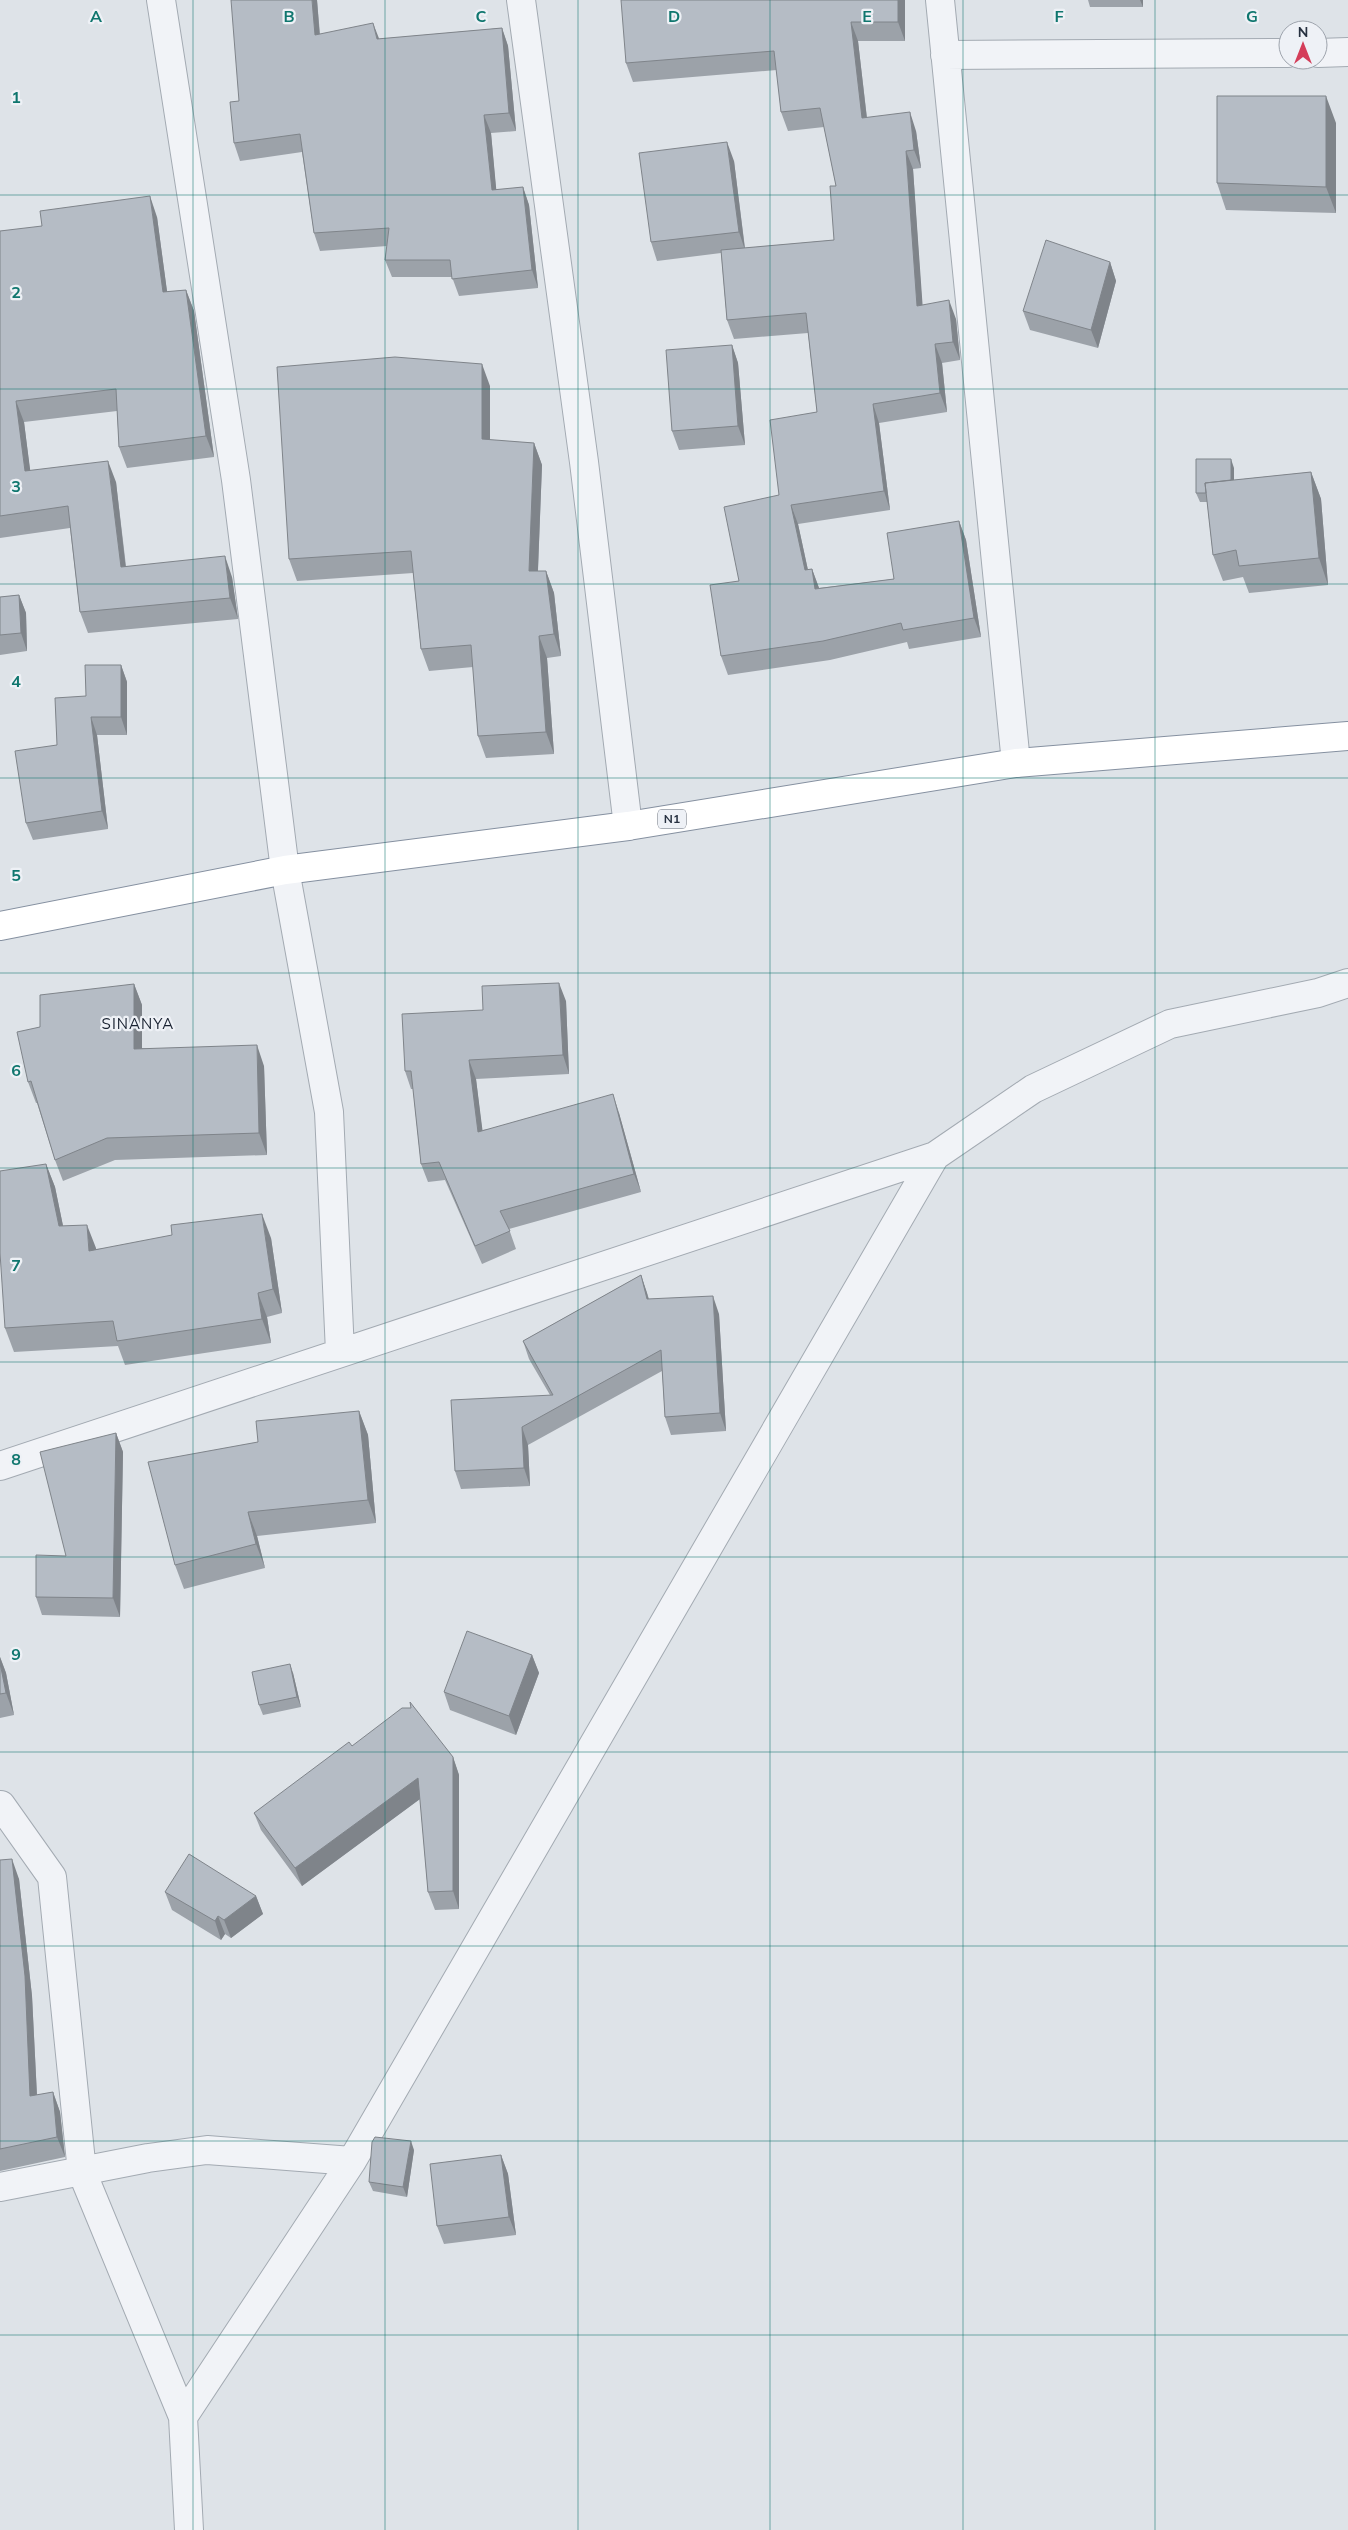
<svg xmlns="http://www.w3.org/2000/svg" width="1348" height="2530" viewBox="0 0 1348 2530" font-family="Mulish,sans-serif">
<rect width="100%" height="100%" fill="#dee3e8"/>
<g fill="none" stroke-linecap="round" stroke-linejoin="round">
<g stroke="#a3aab2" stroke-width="30">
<path id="minor" d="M 161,0 L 236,480 L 285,870 L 329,1112 L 340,1352
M 521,0 L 584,462 L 628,826
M 940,0 L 1016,763
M 1318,53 L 1348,52
M 945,55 L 1288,53
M 0,1466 L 935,1156
M 1,1805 L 52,1877 L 82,2172 L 183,2417
M 0,2187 L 148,2158 L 207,2150 L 352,2161
M 189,2530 L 183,2417 L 352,2161 L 935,1156 L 1033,1089 L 1170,1024 L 1318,993 L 1348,983"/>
</g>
<g stroke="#8590a0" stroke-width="30">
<path id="trunk" d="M 0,926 L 285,870 L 628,826 L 1016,763 L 1348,736"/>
</g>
<use href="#minor" stroke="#f1f3f7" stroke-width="28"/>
<use href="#trunk" stroke="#fff" stroke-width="28"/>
</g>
<path fill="#9ca2a9" d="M 317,0 L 320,34 L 379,39 L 502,28 L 508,46 L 516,131 L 491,133 L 496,190 L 523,187 L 529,205 L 538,288 L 459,296 L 452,277 L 392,277 L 385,260 L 387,246 L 320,251 L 314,233 L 302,152 L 240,161 L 234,143 L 239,101 Z
M 905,0 L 905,41 L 858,41 L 867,118 L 916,131 L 921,168 L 913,169 L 922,305 L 956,319 L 960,360 L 942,363 L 947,412 L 879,423 L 890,510 L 798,524 L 808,570 L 812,569 L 819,588 L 894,579 L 959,521 L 966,540 L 981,637 L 909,649 L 907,642 L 830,660 L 728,675 L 721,656 L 739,581 L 817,412 L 808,333 L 734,339 L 727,320 L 721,253 L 657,261 L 651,242 L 734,161 L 745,248 L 834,240 L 836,186 L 824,127 L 788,131 L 781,112 L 777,70 L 633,82 L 626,63 Z
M 1088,0 L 1143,0 L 1143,7 L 1090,7 Z
M 1336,123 L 1336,213 L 1226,210 L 1217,183 Z
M 157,217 L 167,292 L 186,290 L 194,311 L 214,457 L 127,468 L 119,447 L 117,411 L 24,422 L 30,471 L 116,482 L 126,566 L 232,577 L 238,619 L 88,633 L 80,612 L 70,528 L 0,538 L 0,231 Z
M 1110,262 L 1116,281 L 1098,348 L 1030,330 L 1023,311 Z
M 732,345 L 738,363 L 745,445 L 679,450 L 672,431 Z
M 490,386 L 490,440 L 534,443 L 542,465 L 538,571 L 546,571 L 554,593 L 561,656 L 547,658 L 554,754 L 486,758 L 478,736 L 473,667 L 429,671 L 421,649 L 413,573 L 297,581 L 289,559 Z
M 1234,468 L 1234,480 L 1311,472 L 1321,499 L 1328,585 L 1249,593 L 1243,577 L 1223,581 L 1213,555 L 1207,502 L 1200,502 L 1196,493 Z
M 19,595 L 26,613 L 27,651 L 0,655 L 0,597 Z
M 121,665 L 127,682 L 127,735 L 97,735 L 108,829 L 33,840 L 26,823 L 57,745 L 86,696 Z
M 134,984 L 142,1005 L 142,1048 L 264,1066 L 267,1155 L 115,1160 L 63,1181 L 55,1160 L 37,1103 L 36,1103 L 28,1082 L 40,1027 Z
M 566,1001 L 569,1074 L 476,1079 L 482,1130 L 619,1113 L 641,1192 L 509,1229 L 516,1249 L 482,1264 L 445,1180 L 428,1182 L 421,1164 L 413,1089 L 411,1089 L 405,1071 L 483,1010 Z
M 46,1164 L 55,1187 L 63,1226 L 96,1249 L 271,1238 L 282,1313 L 267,1317 L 271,1343 L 125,1365 L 118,1346 L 14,1352 L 5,1328 Z
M 641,1275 L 649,1299 L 719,1314 L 726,1431 L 671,1435 L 665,1417 L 662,1371 L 528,1445 L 530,1486 L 461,1489 L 455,1471 L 550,1395 L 529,1359 L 523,1341 Z
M 359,1411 L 368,1435 L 376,1523 L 257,1536 L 265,1568 L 184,1589 L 175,1565 L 258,1442 Z
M 116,1433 L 123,1452 L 120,1617 L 42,1615 L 36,1597 L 66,1556 Z
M 532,1655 L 539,1673 L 516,1735 L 450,1710 L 444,1692 Z
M 0,1657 L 6,1673 L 14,1715 L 0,1718 Z
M 293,1673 L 301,1707 L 263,1715 L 259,1705 Z
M 352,1746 L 453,1757 L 459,1775 L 459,1909 L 435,1910 L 428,1892 L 420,1799 L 302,1886 L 261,1830 L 254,1813 Z
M 0,1860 L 19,1879 L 32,1996 L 37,2095 L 53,2092 L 60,2112 L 65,2157 L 0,2171 Z
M 165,1892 L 256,1896 L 263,1914 L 231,1938 L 225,1934 L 221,1940 L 172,1910 Z
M 414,2150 L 407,2197 L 373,2191 L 369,2182 Z
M 501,2155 L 508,2174 L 516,2235 L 444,2244 L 437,2226 Z"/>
<path fill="#7f848a" d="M 312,0 L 317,0 L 321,53 L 315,35 Z
M 898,0 L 905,0 L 905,41 L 898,22 Z
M 1140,0 L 1143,0 L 1143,7 Z
M 851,22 L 858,41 L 869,137 L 862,118 Z
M 373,23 L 380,41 L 377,39 Z
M 502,28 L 508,46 L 516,131 L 509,113 Z
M 1326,96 L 1336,123 L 1336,213 L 1326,187 Z
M 910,112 L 916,131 L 921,168 L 914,150 Z
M 484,115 L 491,133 L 498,208 L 492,190 Z
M 727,142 L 734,161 L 745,250 L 739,232 Z
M 906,151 L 913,169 L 924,325 L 917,306 Z
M 523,187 L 529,205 L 538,288 L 532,270 Z
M 150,196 L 157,217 L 170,313 L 163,292 Z
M 1110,262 L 1116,281 L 1098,348 L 1091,330 Z
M 186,290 L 194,311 L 214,457 L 206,436 Z
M 949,300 L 956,319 L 960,360 L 953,342 Z
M 935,344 L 942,363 L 947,412 L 940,393 Z
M 732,345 L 738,363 L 745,445 L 738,426 Z
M 482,364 L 490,386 L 490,461 L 482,439 Z
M 16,401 L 24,422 L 33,492 L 25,471 Z
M 873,404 L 879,423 L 890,510 L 884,491 Z
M 534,443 L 542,465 L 537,593 L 529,571 Z
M 1231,459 L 1234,468 L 1234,502 L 1231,493 Z
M 108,461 L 116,482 L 128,588 L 121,567 Z
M 1311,472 L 1321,499 L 1328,585 L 1319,558 Z
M 791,505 L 798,524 L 812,589 L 805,570 Z
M 959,521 L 966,540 L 981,637 L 974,618 Z
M 225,556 L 232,577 L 238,619 L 230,598 Z
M 812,569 L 819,588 L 815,589 Z
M 546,571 L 554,593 L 561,656 L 554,634 Z
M 19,595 L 26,613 L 27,651 L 21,633 Z
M 539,636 L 547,658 L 554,754 L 546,732 Z
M 121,665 L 127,682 L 127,735 L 121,717 Z
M 91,717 L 97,735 L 108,829 L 102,811 Z
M 559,983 L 566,1001 L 569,1074 L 563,1055 Z
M 134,984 L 142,1005 L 142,1070 L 134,1049 Z
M 257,1045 L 264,1066 L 267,1155 L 259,1133 Z
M 469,1060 L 476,1079 L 485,1150 L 478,1132 Z
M 613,1094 L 619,1113 L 641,1192 L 634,1174 Z
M 46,1164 L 55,1187 L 68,1250 L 59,1226 Z
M 262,1214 L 271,1238 L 282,1313 L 273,1289 Z
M 87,1225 L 96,1248 L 98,1274 L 89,1251 Z
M 641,1275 L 647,1293 L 653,1317 L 647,1299 Z
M 258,1293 L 267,1317 L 271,1343 L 262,1319 Z
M 713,1296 L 719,1314 L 726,1431 L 720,1413 Z
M 359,1411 L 368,1435 L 376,1523 L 368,1500 Z
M 522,1427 L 528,1445 L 530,1486 L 524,1468 Z
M 116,1433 L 123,1452 L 120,1617 L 113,1598 Z
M 248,1512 L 257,1536 L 265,1568 L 256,1544 Z
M 532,1655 L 539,1673 L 516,1735 L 509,1716 Z
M 0,1657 L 6,1673 L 14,1715 L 6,1693 L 0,1663 Z
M 290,1664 L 293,1673 L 301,1707 L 297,1697 Z
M 453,1757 L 459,1775 L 459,1909 L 453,1891 Z
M 418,1778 L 424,1796 L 302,1886 L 295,1868 Z
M 12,1859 L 19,1879 L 32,1996 L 38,2117 L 30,2096 Z
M 256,1896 L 263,1914 L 231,1938 L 224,1920 Z
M 218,1916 L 225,1934 L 221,1940 L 215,1921 Z
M 53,2092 L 60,2112 L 65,2157 L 57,2137 Z
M 411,2141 L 414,2150 L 407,2197 L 403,2187 Z
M 501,2155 L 508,2174 L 516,2235 L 509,2217 Z"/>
<path fill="#b5bcc5" stroke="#7f848a" d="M 231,0 L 312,0 L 315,35 L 373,23 L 377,39 L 502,28 L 509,113 L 484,115 L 492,190 L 523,187 L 532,270 L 452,279 L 450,260 L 385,260 L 389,228 L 314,233 L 300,134 L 234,143 L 230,102 L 239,101 Z
M 621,0 L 898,0 L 898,22 L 851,22 L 862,118 L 910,112 L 914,150 L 906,151 L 917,306 L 949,300 L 953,342 L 935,344 L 940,393 L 873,404 L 884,491 L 791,505 L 805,570 L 812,569 L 815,589 L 894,579 L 887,533 L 959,521 L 974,618 L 903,630 L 901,623 L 823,641 L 721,656 L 710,585 L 739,581 L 724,507 L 779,495 L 770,420 L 817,412 L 806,313 L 727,320 L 721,250 L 834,240 L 830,186 L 836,186 L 820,108 L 781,112 L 774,51 L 626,63 Z
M 1217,96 L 1326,96 L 1326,187 L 1217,183 Z
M 727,142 L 739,232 L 651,242 L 639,153 Z
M 150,196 L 163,292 L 186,290 L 206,436 L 119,447 L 116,389 L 16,401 L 25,471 L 108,461 L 121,567 L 225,556 L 230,598 L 80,612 L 68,506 L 0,516 L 0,231 L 42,226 L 40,211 Z
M 1046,240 L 1110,262 L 1091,330 L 1023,311 Z
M 732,345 L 738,426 L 672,431 L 666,350 Z
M 395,357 L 482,364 L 482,439 L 534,443 L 529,571 L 546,571 L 554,634 L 539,636 L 546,732 L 478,736 L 471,645 L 421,649 L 411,551 L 289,559 L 277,367 Z
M 1196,459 L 1231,459 L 1231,480 L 1205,483 L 1206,493 L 1196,493 Z
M 1311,472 L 1319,558 L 1239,566 L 1236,550 L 1213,555 L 1205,483 Z
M 19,595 L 21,633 L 0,635 L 0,597 Z
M 85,665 L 121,665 L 121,717 L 91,717 L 102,811 L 26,823 L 15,751 L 57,745 L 55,698 L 86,696 Z
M 559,983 L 563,1055 L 469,1060 L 478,1132 L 613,1094 L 634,1174 L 500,1211 L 510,1231 L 475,1246 L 439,1162 L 421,1164 L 411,1071 L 405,1071 L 402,1014 L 483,1010 L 482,986 Z
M 134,984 L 134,1049 L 257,1045 L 259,1133 L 107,1138 L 55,1160 L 31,1081 L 28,1082 L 17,1032 L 40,1027 L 40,995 Z
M 46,1164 L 59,1226 L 87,1225 L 89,1251 L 172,1235 L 171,1225 L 262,1214 L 273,1289 L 258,1293 L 262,1319 L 117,1341 L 113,1321 L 5,1328 L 0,1253 L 0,1171 Z
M 641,1275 L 647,1299 L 713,1296 L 720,1413 L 665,1417 L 661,1350 L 522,1427 L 524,1468 L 455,1471 L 451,1400 L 553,1395 L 523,1341 Z
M 359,1411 L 368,1500 L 248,1512 L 256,1544 L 175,1565 L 148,1462 L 258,1442 L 256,1421 Z
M 116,1433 L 113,1598 L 36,1597 L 36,1555 L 66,1556 L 40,1452 Z
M 467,1631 L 532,1655 L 509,1716 L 444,1692 Z
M 0,1663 L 6,1693 L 0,1694 Z
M 290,1664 L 297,1697 L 259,1705 L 252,1672 Z
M 410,1702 L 453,1757 L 453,1891 L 428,1892 L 418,1778 L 295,1868 L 254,1813 L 349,1742 L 352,1746 L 402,1708 L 411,1708 Z
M 189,1854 L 256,1896 L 224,1920 L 218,1916 L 215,1921 L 165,1892 Z
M 12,1859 L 25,1976 L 30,2096 L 53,2092 L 57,2137 L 0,2149 L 0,1860 Z
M 375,2137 L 411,2141 L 403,2187 L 369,2182 L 372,2142 Z
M 501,2155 L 509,2217 L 437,2226 L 430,2164 Z"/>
<path fill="none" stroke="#0f766e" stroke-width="1" stroke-opacity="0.55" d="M 193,0 L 193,2530M 385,0 L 385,2530M 578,0 L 578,2530M 770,0 L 770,2530M 963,0 L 963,2530M 1155,0 L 1155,2530M 0,195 L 1348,195M 0,389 L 1348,389M 0,584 L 1348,584M 0,778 L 1348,778M 0,973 L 1348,973M 0,1168 L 1348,1168M 0,1362 L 1348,1362M 0,1557 L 1348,1557M 0,1752 L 1348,1752M 0,1946 L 1348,1946M 0,2141 L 1348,2141M 0,2335 L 1348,2335"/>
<g text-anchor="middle" stroke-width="4.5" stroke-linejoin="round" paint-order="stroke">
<rect fill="#eef1f6" stroke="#636b77" stroke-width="1" x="658" y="809.5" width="28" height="19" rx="4"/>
<g font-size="12" font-weight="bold" fill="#273140">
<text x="672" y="823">N1</text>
</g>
<g font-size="15" letter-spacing="1" fill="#192231" stroke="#eef1f6">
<text x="138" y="1029">SINANYA</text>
</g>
</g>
<g font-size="16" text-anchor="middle" font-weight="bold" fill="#0f766e" stroke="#eef1f6" stroke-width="4.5" stroke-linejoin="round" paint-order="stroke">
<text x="96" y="22">A</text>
<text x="289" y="22">B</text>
<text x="481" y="22">C</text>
<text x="674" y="22">D</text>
<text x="867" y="22">E</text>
<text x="1059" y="22">F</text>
<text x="1252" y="22">G</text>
<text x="16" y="103">1</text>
<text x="16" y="298">2</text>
<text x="16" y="492">3</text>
<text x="16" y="687">4</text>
<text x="16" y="881">5</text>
<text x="16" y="1076">6</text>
<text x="16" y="1271">7</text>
<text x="16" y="1465">8</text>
<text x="16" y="1660">9</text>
</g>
<g transform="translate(1303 45)"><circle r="24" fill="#eef1f6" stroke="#9ea4ad"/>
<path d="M0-4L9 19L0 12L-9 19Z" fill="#d43d59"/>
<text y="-8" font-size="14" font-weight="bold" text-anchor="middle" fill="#273140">N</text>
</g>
</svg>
